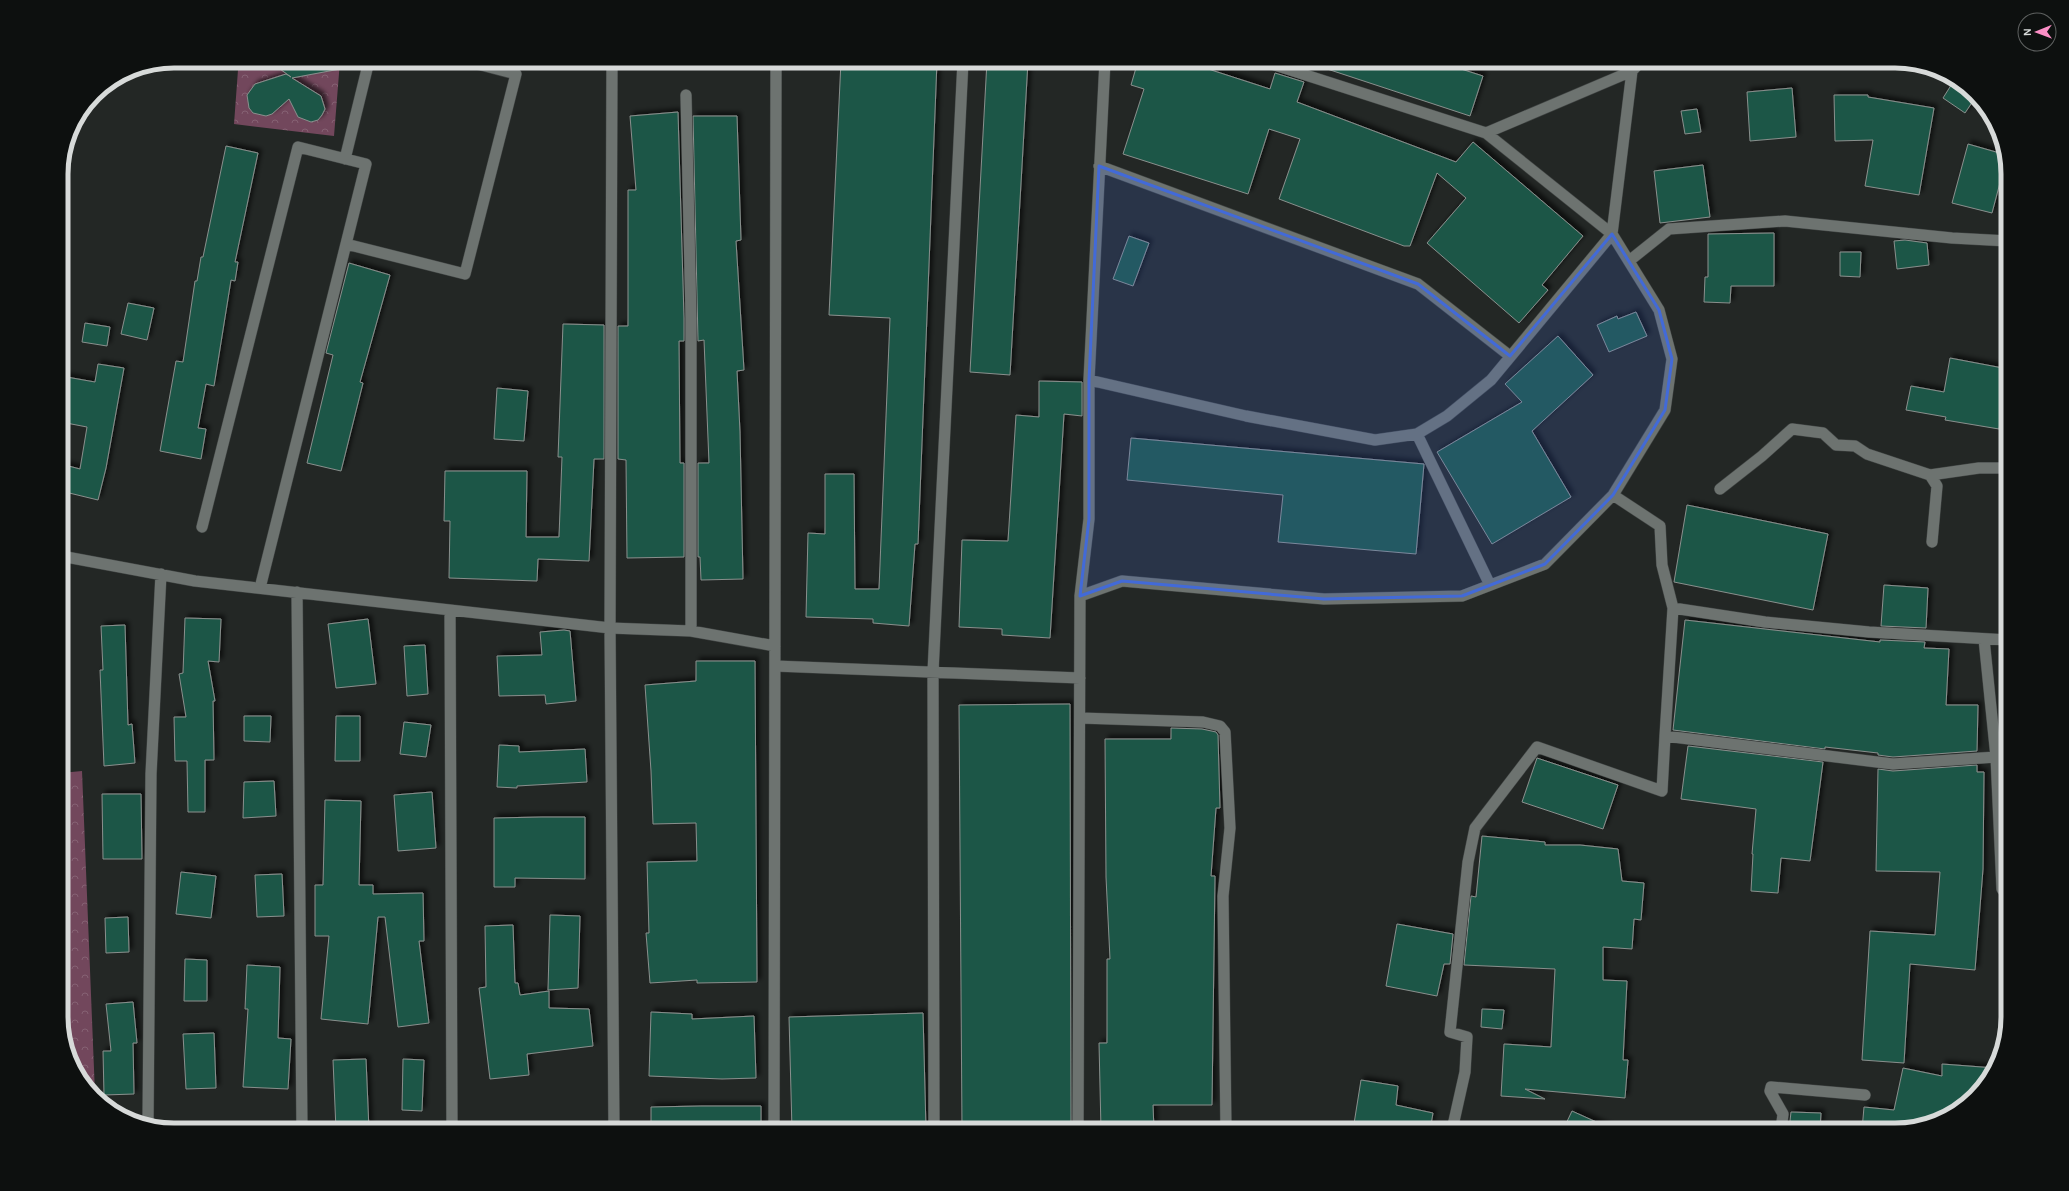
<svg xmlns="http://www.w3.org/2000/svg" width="2069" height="1191" viewBox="0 0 2069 1191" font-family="Karla,sans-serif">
<defs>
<pattern id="forest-crowns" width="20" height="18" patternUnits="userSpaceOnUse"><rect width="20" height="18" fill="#72475c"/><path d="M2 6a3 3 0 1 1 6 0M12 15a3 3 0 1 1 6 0" fill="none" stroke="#856173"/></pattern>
<filter id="shadow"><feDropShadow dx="3.5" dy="-3.5" stdDeviation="2" flood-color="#0009"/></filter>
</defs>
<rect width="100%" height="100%" fill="#232725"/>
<path fill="url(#forest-crowns)" d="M 241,61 L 340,61 L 334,136 L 234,124 L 238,70 Z
M 82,771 L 95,1094 L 80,1080 L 61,1025 L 61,773 Z"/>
<path fill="#1e5747" stroke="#898f8d" filter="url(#shadow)" d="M 269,61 L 340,61 L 340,69 L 292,78 L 321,96 L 325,109 L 322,115 L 318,120 L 311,122 L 298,117 L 289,99 L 272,114 L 266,116 L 253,113 L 249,108 L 247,95 L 255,84 L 286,74 L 291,77 Z
M 841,61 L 937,61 L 918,544 L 915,544 L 909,626 L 873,623 L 873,619 L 806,617 L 808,533 L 825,534 L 825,474 L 854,474 L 855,589 L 879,589 L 890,318 L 829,315 Z
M 987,61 L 1028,61 L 1010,375 L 970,372 Z
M 1138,61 L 1204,61 L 1202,67 L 1270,89 L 1275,73 L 1304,82 L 1297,102 L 1456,162 L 1473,142 L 1583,236 L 1542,285 L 1548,290 L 1519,323 L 1427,243 L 1466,198 L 1437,173 L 1410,246 L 1404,246 L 1279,199 L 1300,139 L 1269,129 L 1248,194 L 1123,154 L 1144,89 L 1131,85 Z
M 1285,61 L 1310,61 L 1308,68 Z
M 1312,61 L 1436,61 L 1483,76 L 1470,116 L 1312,64 Z
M 1955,79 L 1975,98 L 1965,113 L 1943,98 Z
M 1792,88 L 1796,137 L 1750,141 L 1747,92 Z
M 1834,95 L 1868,95 L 1868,97 L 1934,108 L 1919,195 L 1865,186 L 1873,140 L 1835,141 Z
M 1697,109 L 1701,132 L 1685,134 L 1681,111 Z
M 678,112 L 684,318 L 684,341 L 679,341 L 680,463 L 684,463 L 684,557 L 627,558 L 626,460 L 618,459 L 618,326 L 628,326 L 628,190 L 636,190 L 630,116 Z
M 693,116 L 737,116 L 741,240 L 736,241 L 744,370 L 737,371 L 740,432 L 743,579 L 701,580 L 700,557 L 698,557 L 698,463 L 709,463 L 704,340 L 698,341 Z
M 1968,144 L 2003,154 L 2006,160 L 1992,213 L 1952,203 Z
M 226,146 L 258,153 L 235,262 L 238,262 L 235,281 L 231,280 L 214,386 L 206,384 L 198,428 L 206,429 L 201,459 L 160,451 L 176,361 L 183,362 L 195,281 L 197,281 L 201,257 L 203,257 Z
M 1703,165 L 1710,217 L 1660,223 L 1654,171 Z
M 1774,233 L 1774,286 L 1731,286 L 1730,303 L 1704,302 L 1705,277 L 1708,277 L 1708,234 Z
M 1129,236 L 1149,243 L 1133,286 L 1113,279 Z
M 1905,240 L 1927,243 L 1929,265 L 1897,269 L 1894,241 Z
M 1840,252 L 1861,252 L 1860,277 L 1840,276 Z
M 349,263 L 390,275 L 360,382 L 363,383 L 341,471 L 307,463 L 333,355 L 326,353 Z
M 128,303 L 154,308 L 147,340 L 121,334 Z
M 1636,312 L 1647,336 L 1609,352 L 1597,325 L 1617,316 L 1618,319 Z
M 85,323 L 110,327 L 107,346 L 82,342 Z
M 563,324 L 604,325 L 604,459 L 594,459 L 589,561 L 538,559 L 537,581 L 449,578 L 450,521 L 444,521 L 445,471 L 527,471 L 526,537 L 559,537 L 562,457 L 558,457 Z
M 1558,336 L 1593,375 L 1532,431 L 1571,497 L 1492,544 L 1437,452 L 1522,402 L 1505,384 Z
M 1950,358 L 2008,369 L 2008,380 L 1999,429 L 1945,420 L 1946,417 L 1906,410 L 1911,386 L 1944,392 Z
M 98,364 L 124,368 L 106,468 L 98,500 L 61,491 L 61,464 L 80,469 L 87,427 L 61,422 L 61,376 L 95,382 Z
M 1039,381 L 1082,382 L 1082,416 L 1064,414 L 1050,638 L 1002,635 L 1002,629 L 959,627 L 962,540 L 1008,541 L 1016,415 L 1039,417 Z
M 497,388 L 528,391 L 524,441 L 494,439 Z
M 1131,438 L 1424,464 L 1416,554 L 1278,542 L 1283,495 L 1127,480 Z
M 1687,505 L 1828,534 L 1813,610 L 1674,582 Z
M 1884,585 L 1928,588 L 1926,628 L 1881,626 Z
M 185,618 L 221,619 L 219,662 L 208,661 L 215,701 L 213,701 L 214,760 L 205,760 L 205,812 L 188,812 L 187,761 L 175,761 L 174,717 L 186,717 L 179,674 L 183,673 Z
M 368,619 L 376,684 L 336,688 L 328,624 Z
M 1685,620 L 1880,642 L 1880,640 L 1925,642 L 1924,648 L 1949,649 L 1946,705 L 1978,705 L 1977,751 L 1893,757 L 1878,755 L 1878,753 L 1825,747 L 1825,749 L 1673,730 Z
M 125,625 L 128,725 L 132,724 L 135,763 L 104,766 L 100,670 L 103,670 L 101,626 Z
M 564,630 L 570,631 L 576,701 L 546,704 L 545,695 L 499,696 L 497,656 L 542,655 L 540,632 Z
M 425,645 L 428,694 L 407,696 L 404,646 Z
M 696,661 L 755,661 L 757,982 L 697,983 L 697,980 L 650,983 L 646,933 L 649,933 L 647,862 L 697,861 L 696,823 L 653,824 L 651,771 L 645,685 L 696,681 Z
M 1070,704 L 1071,1130 L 962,1130 L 959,705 Z
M 244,716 L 271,716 L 270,742 L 244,741 Z
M 336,716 L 360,716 L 360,761 L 335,761 Z
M 404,722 L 431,725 L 426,757 L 400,754 Z
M 1171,728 L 1202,729 L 1216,732 L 1218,735 L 1220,808 L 1216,808 L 1211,876 L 1215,876 L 1212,1105 L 1153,1105 L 1154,1130 L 1101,1130 L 1099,1043 L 1107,1043 L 1107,959 L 1110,959 L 1106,877 L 1105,739 L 1171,739 Z
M 499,745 L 519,746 L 519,752 L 585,749 L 587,782 L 517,786 L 517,788 L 497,787 Z
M 1688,746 L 1823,762 L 1810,861 L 1781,858 L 1778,893 L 1751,891 L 1753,854 L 1752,854 L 1756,809 L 1681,799 Z
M 1537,758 L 1618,785 L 1603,829 L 1522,802 Z
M 1977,765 L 1977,772 L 1984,772 L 1983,869 L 1975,970 L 1910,964 L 1904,1063 L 1862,1060 L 1870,931 L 1935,935 L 1940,872 L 1876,871 L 1878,769 L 1893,771 Z
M 274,781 L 276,816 L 243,818 L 244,782 Z
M 432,792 L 436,848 L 398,851 L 394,795 Z
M 102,794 L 141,794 L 142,859 L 103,859 Z
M 325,800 L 361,801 L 359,885 L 373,885 L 373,894 L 423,893 L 424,941 L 419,941 L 429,1023 L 398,1027 L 385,917 L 378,917 L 368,1024 L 321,1019 L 329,936 L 315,936 L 315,885 L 323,885 Z
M 542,817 L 585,817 L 585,879 L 515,878 L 515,887 L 494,887 L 494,818 Z
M 1482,836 L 1545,842 L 1545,845 L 1580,845 L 1618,849 L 1622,881 L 1644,883 L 1641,920 L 1634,919 L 1632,949 L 1603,947 L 1603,980 L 1627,981 L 1623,1060 L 1628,1060 L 1625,1098 L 1525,1089 L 1545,1099 L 1501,1096 L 1504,1044 L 1551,1047 L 1555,969 L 1464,965 L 1471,896 L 1476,897 Z
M 181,872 L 216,876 L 211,918 L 176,914 Z
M 282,874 L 284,916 L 257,917 L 255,875 Z
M 550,915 L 580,916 L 578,988 L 548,990 Z
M 128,917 L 129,952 L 106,953 L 105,918 Z
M 1397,924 L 1453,934 L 1450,964 L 1444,964 L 1437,996 L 1386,986 Z
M 513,925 L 515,983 L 518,983 L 520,995 L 549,991 L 549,1008 L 589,1009 L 593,1046 L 527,1054 L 529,1075 L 490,1079 L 479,988 L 486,987 L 485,926 Z
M 185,959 L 207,960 L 207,1001 L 184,1001 Z
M 247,965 L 280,967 L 278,1038 L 291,1039 L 288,1089 L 243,1087 L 248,1009 L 245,1009 Z
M 133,1002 L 137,1043 L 133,1043 L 134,1094 L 104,1095 L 103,1051 L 111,1051 L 106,1004 Z
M 1482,1009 L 1504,1010 L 1502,1029 L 1481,1027 Z
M 651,1012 L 692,1014 L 692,1019 L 754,1016 L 756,1078 L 722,1079 L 649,1076 Z
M 923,1013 L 926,1130 L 792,1130 L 789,1017 Z
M 214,1033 L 216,1088 L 186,1089 L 183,1034 Z
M 366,1059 L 369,1130 L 336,1130 L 333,1060 Z
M 403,1059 L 424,1060 L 422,1111 L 402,1110 Z
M 1942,1064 L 1995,1068 L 1993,1074 L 1952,1115 L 1896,1130 L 1862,1130 L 1864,1107 L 1894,1110 L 1903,1068 L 1942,1076 Z
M 1361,1080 L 1398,1086 L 1396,1105 L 1433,1113 L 1430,1130 L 1353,1130 Z
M 701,1106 L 761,1106 L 761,1130 L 651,1130 L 651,1107 Z
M 1572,1111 L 1614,1130 L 1563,1130 Z
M 1791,1112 L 1821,1113 L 1820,1130 L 1789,1130 Z"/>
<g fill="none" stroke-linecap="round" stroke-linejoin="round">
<g stroke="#414544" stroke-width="12">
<path id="minor" d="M 612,61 L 610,628 L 614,1130
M 686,95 L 691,318 L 691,631
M 1486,133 L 1632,71
M 345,159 L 369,61
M 1099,166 L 1418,284 L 1510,356
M 346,244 L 465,274 L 516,74 L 466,61
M 1629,261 L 1669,229 L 1785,221 L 1952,238 L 2008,241
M 1089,380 L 1246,416 L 1375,440 L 1417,434 L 1447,416 L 1491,380 L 1612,234 L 1632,71 L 1641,61
M 1417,434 L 1490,585
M 1930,475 L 1979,468 L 2008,468
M 1720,489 L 1762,456 L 1792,429 L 1823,433 L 1836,445 L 1855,446 L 1867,454 L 1930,475 L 1937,486 L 1932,542
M 1613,495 L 1660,526 L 1662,565 L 1673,608
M 202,527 L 298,147 L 366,164 L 260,588
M 61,556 L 195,581 L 610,628 L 691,631 L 775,646
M 297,592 L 302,1130
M 1080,596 L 1122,581 L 1324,599 L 1462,596 L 1545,564 L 1613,495 L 1665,410 L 1672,359 L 1659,310 L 1612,234 L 1486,133 L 1262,61
M 450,610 L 452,1130
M 1984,639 L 1996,757
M 2008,640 L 1869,632 L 1765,622 L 1673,608 L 1665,736 L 1893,764 L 1996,757 L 2002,889 L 2008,897
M 775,666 L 1080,678
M 1080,718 L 1203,722 L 1220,726 L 1225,732 L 1230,828 L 1223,896 L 1226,1130
M 148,1123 L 151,774 L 161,574
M 774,1130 L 776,68
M 934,1130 L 933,672 L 963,61
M 1078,1130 L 1080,596 L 1089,519 L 1089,380 L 1105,61
M 1452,1130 L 1465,1072 L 1467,1037 L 1450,1032 L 1468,862 L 1475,828 L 1537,747 L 1662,791 L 1665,736
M 1781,1130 L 1783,1114 L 1770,1091 L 1771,1087 L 1865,1095"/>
</g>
<use href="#minor" stroke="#6d7370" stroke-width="11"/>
</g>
<path fill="#426ad8" fill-opacity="0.2" stroke="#426ad8" stroke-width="3" stroke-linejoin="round" d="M 1099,166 L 1418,284 L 1510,356 L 1612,234 L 1659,310 L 1672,359 L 1665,410 L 1613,495 L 1545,564 L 1462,596 L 1324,599 L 1122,581 L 1080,596 L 1089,519 L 1089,380 Z"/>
<path d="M0 0H2069V1191H0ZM174 68H1895A106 106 0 0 1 2001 174V1017A106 106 0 0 1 1895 1123H174A106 106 0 0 1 68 1017V174A106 106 0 0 1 174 68Z" fill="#0d100f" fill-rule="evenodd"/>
<path fill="none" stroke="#d7dad9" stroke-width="5" d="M174 68H1895A106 106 0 0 1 2001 174V1017A106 106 0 0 1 1895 1123H174A106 106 0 0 1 68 1017V174A106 106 0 0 1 174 68Z"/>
<g transform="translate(2037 32) rotate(269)"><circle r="19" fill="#0d100f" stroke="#5e6160"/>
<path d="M0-3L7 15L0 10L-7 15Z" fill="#fb8fc6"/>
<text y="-6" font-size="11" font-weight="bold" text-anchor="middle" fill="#d7dad9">N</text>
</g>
</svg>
